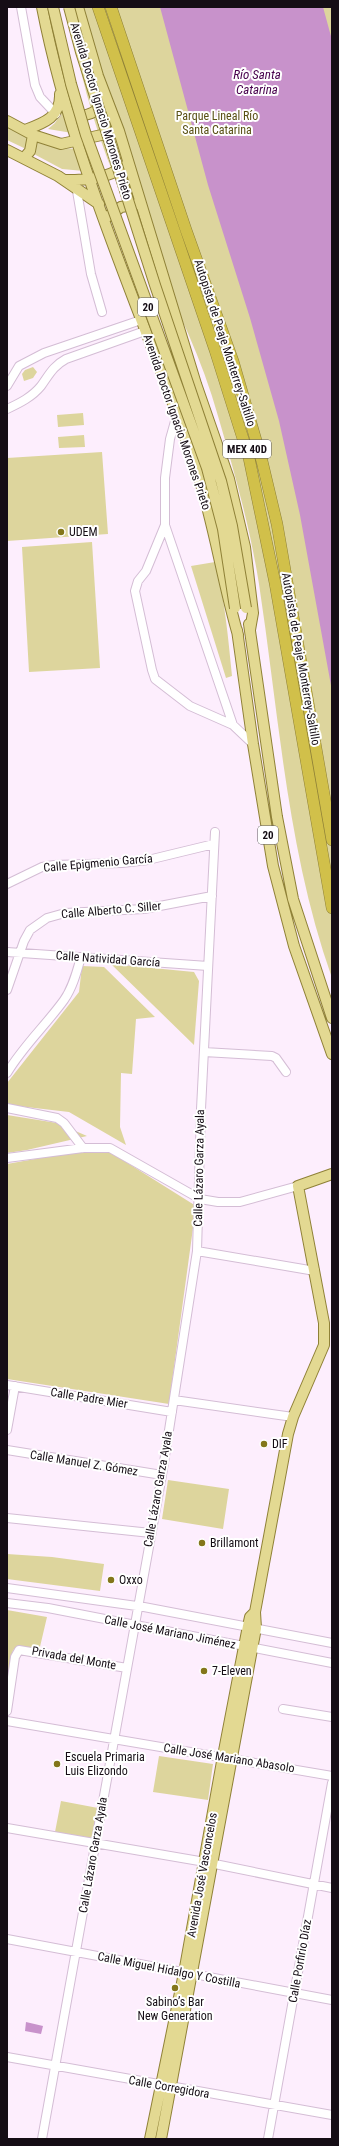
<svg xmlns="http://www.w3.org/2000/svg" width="339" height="2146" viewBox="0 0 339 2146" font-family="'Roboto Condensed',sans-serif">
<rect width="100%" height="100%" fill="#fdeefd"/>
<path fill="#ddd59d" d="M 68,7 L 332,7 L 332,978 C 287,851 279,715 259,584 C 250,527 234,471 218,416 C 195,332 149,257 115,178 C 93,125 77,63 68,7 Z
M 64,108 L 72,133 L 48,129 L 55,123 Z
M 7,125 L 31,137 L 26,149 L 7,140 Z
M 37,141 L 54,147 L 76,149 L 84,171 L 62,169 L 32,153 Z
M 33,367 L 37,372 L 33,378 L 24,381 L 22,374 L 25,370 Z
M 83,413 L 84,425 L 58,427 L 57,415 Z
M 84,435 L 85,447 L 59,448 L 58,437 Z
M 102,452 L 108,534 L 7,541 L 7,458 Z
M 92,542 L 100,668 L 29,672 L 22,547 Z
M 215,562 C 225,599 228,638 232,676 L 226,678 L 191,566 Z
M 111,964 L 194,972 L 199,981 L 194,1045 Z
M 82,966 L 104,967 L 155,1017 L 136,1019 L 132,1074 L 121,1073 L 120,1127 L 126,1145 L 69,1112 L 9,1105 L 7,1103 L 7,1083 L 79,992 Z
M 7,1115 L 57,1123 L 87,1136 L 27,1150 L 7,1153 Z
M 102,1147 L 196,1206 L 169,1404 L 7,1379 L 7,1164 Z
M 168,1480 L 229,1489 L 223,1529 L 162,1519 Z
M 7,1554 L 52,1557 L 104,1564 L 100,1591 L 7,1579 Z
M 7,1610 L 47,1617 L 39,1651 L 18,1648 L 13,1650 L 7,1684 Z
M 159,1756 L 213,1764 L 208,1800 L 153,1792 Z
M 61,1801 L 98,1808 L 92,1838 L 55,1832 Z"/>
<path fill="#c892cb" d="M 160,7 L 323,7 L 332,40 L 332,691 L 300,515 L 279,421 L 250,318 L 208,185 Z
M 26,2022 L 43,2026 L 41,2034 L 25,2031 Z"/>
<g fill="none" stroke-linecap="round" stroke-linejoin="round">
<g stroke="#d4bdd5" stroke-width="10">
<path id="minor" d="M 21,7 L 35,85 L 40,97 L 56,114
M 77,191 L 91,274 L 102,312
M 7,386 L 19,366 L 44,353 L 141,320
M 7,409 C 20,403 32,397 41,386 C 49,375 53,366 66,359 L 145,331
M 177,414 L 170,439 L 165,478 L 165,525 L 146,571 L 138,581 L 135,591 L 152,670 L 155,679 L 190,706 L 233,725 L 253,744
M 165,525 L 233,725
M 7,884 L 42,867 L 54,865 L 122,863 L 148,860 L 214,844
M 7,952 L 208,966
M 7,990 L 24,941 L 30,930 L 47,918 L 65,913 L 144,909 L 212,896
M 204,1052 L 272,1056 L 276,1058 L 286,1072
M 7,1073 C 23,1046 46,1025 64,1000 C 73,987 77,971 81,957
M 7,1108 L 57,1118 L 64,1123 L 83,1148
M 7,1158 L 83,1148 L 110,1148 L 200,1199 L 218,1202 L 240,1202 L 298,1186
M 197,1251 L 315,1271
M 7,1385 L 172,1412
M 174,1400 L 293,1417
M 7,1430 L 15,1386
M 7,1450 L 162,1475
M 7,1518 L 151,1533
M 7,1588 L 144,1607 L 332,1643
M 7,1603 L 48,1608 L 332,1663
M 283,1709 L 332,1717
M 7,1711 L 15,1657 L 19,1650 L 127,1668
M 7,1721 L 332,1776
M 7,1828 L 205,1862 L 332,1888
M 7,1939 L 332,2000
M 7,2057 L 332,2115
M 42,2139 L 162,1475 L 197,1251 L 201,1109 L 215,832
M 268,2139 L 332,1783"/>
</g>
<g stroke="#8f8137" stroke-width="12">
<path id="major" d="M 42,7 C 73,167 144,315 196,468 C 214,523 222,580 238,635
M 78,7 L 98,76 L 119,131 L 196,384 L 229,479 L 245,547 L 253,613 L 250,630
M 73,115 C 86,117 98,113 103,101
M 7,121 L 33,135 L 61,144 L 115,132
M 25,130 C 44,123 61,117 60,94
M 7,150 L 58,176 L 99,204
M 24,158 L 30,151 L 33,135
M 66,180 C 87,180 106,179 125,166
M 107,217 L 121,207 L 138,204
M 249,624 L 277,817 L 293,899 L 332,1018
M 237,630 L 253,744 L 273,866 L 294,946 L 332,1054
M 150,2139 L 184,1973 L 223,1756 L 248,1626 L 250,1617 L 255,1612
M 161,2139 L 256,1628 L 255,1612 L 288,1434 L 293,1417 L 324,1345 L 324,1323 L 298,1186 L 332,1174"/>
</g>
<g stroke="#8f8137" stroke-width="12">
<path id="highway" d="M 98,7 L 215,350 L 249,458 L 275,583 L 332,908
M 111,7 L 186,230 L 233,361 L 262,461 L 277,524 L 332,840"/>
</g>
<use href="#minor" stroke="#fff" stroke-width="8"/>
<use href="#major" stroke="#e3d992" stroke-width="10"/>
<use href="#highway" stroke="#d1c04a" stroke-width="11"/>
<g stroke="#8f8137" stroke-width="12" stroke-linecap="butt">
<path id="major-bridge" d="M 53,7 L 71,84 L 86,135 L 207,468 L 223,529 L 235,608
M 69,7 L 81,52 L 155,285 L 221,481 L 232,526 L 246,608"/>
</g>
<use href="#major-bridge" stroke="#e3d992" stroke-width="10"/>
</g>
<g fill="#83761a" stroke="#fff" stroke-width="1.5">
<circle cx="61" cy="532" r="4"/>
<circle cx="264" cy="1444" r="4"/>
<circle cx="202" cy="1543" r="4"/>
<circle cx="111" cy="1580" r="4"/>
<circle cx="204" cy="1671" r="4"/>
<circle cx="57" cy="1764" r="4"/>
<circle cx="175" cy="1988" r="4"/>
</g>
<g text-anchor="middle" stroke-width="4" stroke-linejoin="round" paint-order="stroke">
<g fill="#fff" stroke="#5b565b" stroke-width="1">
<rect x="138" y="298" width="20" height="18" rx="3"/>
<rect x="223" y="440" width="48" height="18" rx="3"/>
<rect x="258" y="826" width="20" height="18" rx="3"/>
</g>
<g font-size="11" font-weight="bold" fill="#150d15">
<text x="148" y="311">20</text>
<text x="247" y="453">MEX 40D</text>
<text x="268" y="839">20</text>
</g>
<g font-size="12" fill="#150d15" stroke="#fff">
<text transform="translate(101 111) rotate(73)" y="4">Avenida Doctor Ignacio Morones Prieto</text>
<text transform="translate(225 343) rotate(72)" y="4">Autopista de Peaje Monterrey-Saltillo</text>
<text transform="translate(177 422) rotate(71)" y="4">Avenida Doctor Ignacio Morones Prieto</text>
<text transform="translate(301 659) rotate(80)" y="4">Autopista de Peaje Monterrey-Saltillo</text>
<text transform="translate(98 863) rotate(-5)" y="4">Calle Epigmenio García</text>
<text transform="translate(111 910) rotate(-5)" y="4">Calle Alberto C. Siller</text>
<text transform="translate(108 959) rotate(4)" y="4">Calle Natividad García</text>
<text transform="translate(199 1168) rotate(-89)" y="4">Calle Lázaro Garza Ayala</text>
<text transform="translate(89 1398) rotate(9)" y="4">Calle Padre Mier</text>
<text transform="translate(84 1463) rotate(9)" y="4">Calle Manuel Z. Gómez</text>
<text transform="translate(158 1489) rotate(-80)" y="4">Calle Lázaro Garza Ayala</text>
<text transform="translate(170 1632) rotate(11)" y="4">Calle José Mariano Jiménez</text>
<text transform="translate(74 1658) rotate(10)" y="4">Privada del Monte</text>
<text transform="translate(229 1758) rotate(9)" y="4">Calle José Mariano Abasolo</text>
<text transform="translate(93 1855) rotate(-80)" y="4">Calle Lázaro Garza Ayala</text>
<text transform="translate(202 1875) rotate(-80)" y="4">Avenida José Vasconcelos</text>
<text transform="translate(300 1961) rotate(-80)" y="4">Calle Porfirio Díaz</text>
<text transform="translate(169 1970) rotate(11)" y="4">Calle Miguel Hidalgo Y Costilla</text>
<text transform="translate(169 2087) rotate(10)" y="4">Calle Corregidora</text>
</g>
<g font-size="12" fill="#595114" stroke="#fff">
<text x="217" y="120">Parque Lineal Río<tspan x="217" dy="14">Santa Catarina</tspan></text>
</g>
<g font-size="12" fill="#150d15" stroke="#fff" text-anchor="start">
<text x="69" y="536">UDEM</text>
<text x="272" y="1448">DIF</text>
<text x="210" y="1547">Brillamont</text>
<text x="119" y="1584">Oxxo</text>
<text x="212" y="1675">7-Eleven</text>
<text x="65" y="1761">Escuela Primaria<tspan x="65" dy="14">Luis Elizondo</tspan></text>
<text x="175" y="2006" text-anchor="middle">Sabino’s Bar<tspan x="175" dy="14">New Generation</tspan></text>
</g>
<g font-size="13" font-style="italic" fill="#48024d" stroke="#fff">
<text x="257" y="79">Río Santa<tspan x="257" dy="15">Catarina</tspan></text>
</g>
</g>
<rect width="339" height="2146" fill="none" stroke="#150d15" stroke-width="16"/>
</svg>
